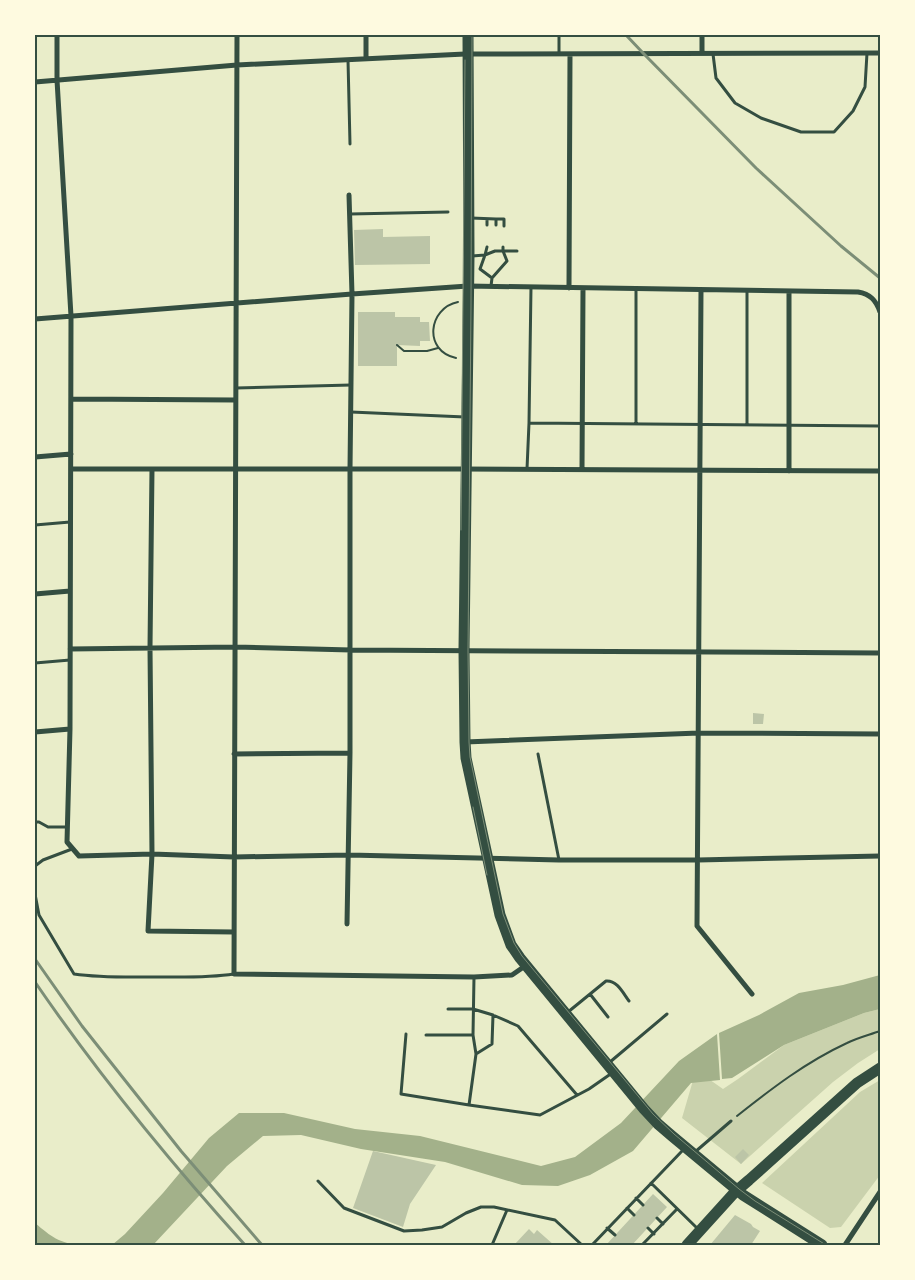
<svg xmlns="http://www.w3.org/2000/svg" width="915" height="1280" viewBox="0 0 915 1280" font-family="'PT Serif',serif">
<rect width="100%" height="100%" fill="#e9edc9"/>
<path fill="#cad2ad" d="M 880,1009 L 880,1049 L 858,1063 L 833,1082 L 741,1164 L 682,1118 L 694,1077 L 703,1075 L 723,1089 L 738,1079 L 784,1045 L 864,1013 Z
M 880,1080 L 880,1175 L 841,1227 L 830,1228 L 762,1183 L 860,1092 Z"/>
<path fill="#a3b18a" d="M 880,975 L 880,1009 L 864,1013 L 784,1045 L 732,1078 L 722,1079 L 719,1033 L 759,1015 L 799,993 L 843,985 Z
M 717,1034 L 720,1080 L 691,1083 L 633,1151 L 590,1175 L 558,1186 L 522,1185 L 445,1162 L 361,1149 L 301,1135 L 263,1136 L 227,1166 L 153,1245 L 112,1245 L 125,1234 L 163,1193 L 209,1138 L 239,1113 L 284,1113 L 355,1129 L 420,1136 L 541,1166 L 575,1157 L 621,1123 L 679,1061 Z
M 35,1223 C 52,1237 58,1243 81,1245 L 35,1245 Z"/>
<path fill="#bcc5a7" d="M 383,229 L 383,237 L 430,236 L 430,264 L 355,265 L 354,230 Z
M 358,312 L 395,312 L 395,317 L 420,317 L 420,322 L 429,322 L 430,341 L 420,341 L 420,346 L 397,345 L 397,366 L 358,366 Z
M 753,713 L 764,714 L 763,724 L 753,724 Z
M 743,1149 L 749,1155 L 741,1164 L 735,1157 Z
M 373,1151 L 436,1165 L 410,1204 L 403,1227 L 353,1208 Z
M 653,1194 L 667,1207 L 632,1245 L 606,1245 Z
M 735,1215 L 751,1224 L 753,1227 L 760,1231 L 751,1245 L 731,1245 L 727,1243 L 727,1244 L 728,1245 L 710,1245 Z
M 529,1229 L 534,1234 L 537,1230 L 554,1245 L 514,1245 Z"/>
<g fill="none" stroke-linecap="round" stroke-linejoin="round">
<path stroke="#344e41" stroke-width="2" d="M 397,345 L 404,351 L 427,351 L 438,348
M 456,358 C 423,351 428,308 458,302
M 737,1116 C 771,1089 806,1062 847,1043 C 857,1038 869,1035 880,1031"/>
<path stroke="#344e41" stroke-width="3" d="M 559,35 L 559,54
M 713,54 L 716,78 L 735,103 L 761,118 L 801,132 L 834,132 L 853,111 L 865,87 L 867,53
M 348,60 L 350,144
M 350,214 L 448,212
M 471,218 L 496,219 L 496,225
M 496,219 L 504,219 L 504,226
M 487,225 L 487,219
M 487,247 L 485,255 L 480,269 L 492,278
M 472,256 L 485,255 L 495,251 L 517,251
M 491,286 L 492,278 L 507,261 L 503,251 L 503,247
M 747,291 L 747,424
M 236,388 L 351,385
M 351,412 L 465,417
M 529,423 L 531,287
M 636,423 L 636,289
M 527,469 L 529,423 L 880,426
M 35,525 L 70,522
M 35,663 L 70,660
M 538,754 L 559,860
M 35,822 L 39,822 L 48,827 L 67,827
M 35,866 L 43,860 L 72,849
M 35,894 L 39,915 L 74,974 C 101,978 128,977 156,977 C 182,977 208,978 234,974
M 474,977 L 473,1035 L 476,1054 L 469,1105 L 540,1115 L 589,1089 L 612,1073
M 590,994 L 608,1017
M 448,1009 L 473,1009 L 493,1015 L 492,1044 L 476,1054
M 568,1012 L 606,981 C 617,980 623,993 629,1001
M 493,1015 L 518,1026 L 577,1095
M 406,1034 L 401,1094 L 469,1105
M 426,1035 L 473,1035
M 610,1062 L 667,1014
M 695,1152 L 731,1121
M 318,1181 L 344,1208 L 404,1231 L 422,1230 L 442,1227 L 466,1213 L 481,1207 L 494,1207 L 555,1220 L 582,1245
M 651,1183 L 699,1230
M 636,1198 L 643,1205
M 627,1208 L 634,1215
M 657,1218 L 663,1224
M 607,1228 L 615,1235
M 648,1228 L 654,1234
M 492,1245 L 507,1210
M 592,1245 L 683,1150
M 642,1245 L 677,1209"/>
<path stroke="#344e41" stroke-width="5" d="M 57,35 L 57,80 L 71,316 L 70,729 L 67,842 L 79,856 L 152,854 L 234,857 L 349,855 L 559,860 L 698,860 L 880,856
M 237,35 L 234,974 L 474,977 L 512,975 L 525,966
M 702,53 L 702,35
M 366,58 L 366,35
M 35,82 L 237,65 L 465,54 L 880,53
M 569,288 L 570,54
M 701,290 L 697,926 L 752,994
M 789,291 L 789,471
M 35,319 L 352,294 L 468,286 L 858,292 C 870,294 876,300 880,312
M 71,399 L 235,400
M 35,457 L 71,454
M 71,469 L 462,469 L 880,471
M 152,469 L 150,648 L 152,854 L 148,931 L 234,932
M 582,469 L 583,288
M 35,594 L 70,591
M 70,649 L 235,647 L 351,650 L 880,653
M 35,732 L 70,729
M 465,742 L 699,733 L 880,734
M 234,754 L 350,753
M 347,924 L 350,753 L 350,469 L 352,294 L 349,195
M 845,1245 L 880,1192"/>
<path stroke="#344e41" stroke-width="11" d="M 468,35 L 469,256 L 464,650 L 465,742 L 466,758 L 500,915 L 511,945 L 520,958 L 644,1109 L 658,1124 L 672,1136 L 743,1195 L 822,1245
M 687,1245 L 735,1192 L 749,1180 L 857,1083 L 880,1068"/>
<path stroke="#7c8e77" stroke-width="1" d="M 472,35 L 471,305 L 468,651 L 469,742 L 470,757 L 503,914 L 514,943 L 522,956 L 653,1114 L 674,1134 L 739,1189 L 755,1201 L 826,1245
M 461,530 L 465,60
M 473,807 L 487,875"/>
<path stroke="#7c8e77" stroke-width="3" d="M 626,35 L 643,53 L 756,168 L 841,246 L 880,278
M 35,959 L 82,1026 L 181,1151 L 262,1245
M 35,982 C 98,1074 170,1162 245,1245"/>
</g>
<rect width="915" height="1280" fill="none" stroke="#fefae0" stroke-width="72"/>
<rect x="36" y="36" width="843" height="1208" fill="none" stroke="#344e41" stroke-width="2"/>
</svg>
